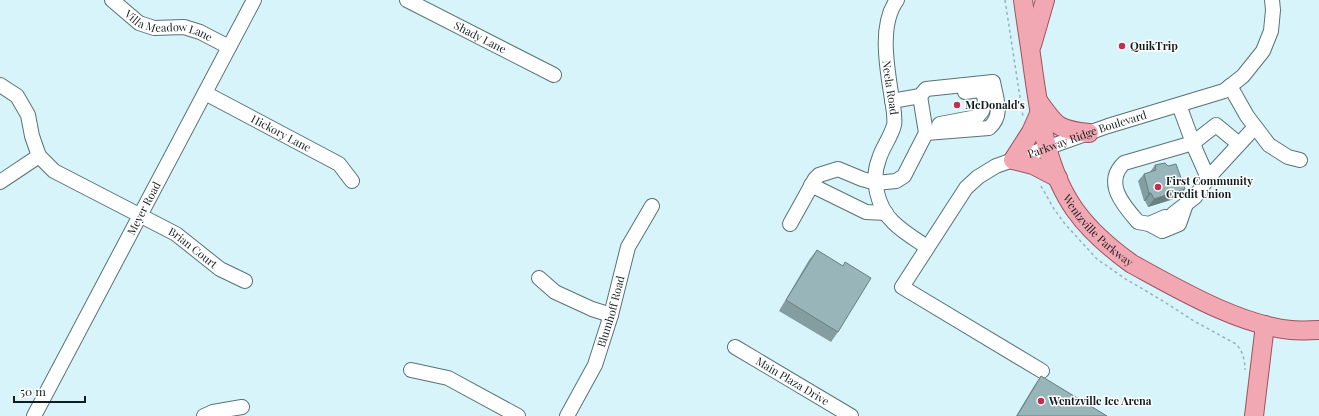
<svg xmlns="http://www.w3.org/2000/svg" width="1319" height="416" viewBox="0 0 1319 416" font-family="'Playfair Display',serif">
<rect width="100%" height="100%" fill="#d6f4f9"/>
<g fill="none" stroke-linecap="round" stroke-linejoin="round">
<g stroke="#577377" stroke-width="16">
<g id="minor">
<path id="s1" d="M 112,0 L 139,23 L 154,28 L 184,27 L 200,32 L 229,47"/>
<path id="s2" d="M 407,0 L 554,75"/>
<path id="s3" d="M 897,0 C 876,28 890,81 894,113 C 894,117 895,122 894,125 C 891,137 882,148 879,159 C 871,179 877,207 893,222 C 903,232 915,239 927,247"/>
<path id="s4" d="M 0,85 L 17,96 L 28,115 L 32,136 L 39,156 L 54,171 L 176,234 L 220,269 L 245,281"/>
<path d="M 1230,86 L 1247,116 L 1269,145 L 1288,157 L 1300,160"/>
<path id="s5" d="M 205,93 L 339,164 L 352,181"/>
<path d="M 892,101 L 920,96 L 926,89 L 993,82 C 996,99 1004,115 989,128 L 926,133"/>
<path d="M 1179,105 L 1196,151 L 1208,178"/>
<path d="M 939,125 L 940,124 L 977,117 L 982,111 L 985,102 L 984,95 L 979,90 L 965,92"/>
<path d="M 0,182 L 39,156"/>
<path d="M 811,185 L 866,212 L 886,213"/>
<path d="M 1173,214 L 1195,197 L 1208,178 L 1255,127"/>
<path d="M 1165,217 L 1149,224 L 1138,222 C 1124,206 1103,183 1124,163 L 1193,143 L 1216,125 L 1239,144"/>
<path d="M 790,224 L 815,179 L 819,175 L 838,169 L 862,179 L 876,183 L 896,181 L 904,176 L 926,133 L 920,96"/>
<path d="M 1149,224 L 1162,231 L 1179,224 L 1186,204"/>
<path d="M 539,278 L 555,292 L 592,309 L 611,315"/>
<path id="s6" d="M 735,347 L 851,416"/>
<path d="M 411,370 L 448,378 L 518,416"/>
<path id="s7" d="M 1042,371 L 902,287 L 966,188 L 978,177 L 996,166 L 1108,126 L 1224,91 L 1243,76 L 1263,51 L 1271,31 L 1273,10 L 1272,0"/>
<path id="s8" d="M 34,416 L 254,0"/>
<path d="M 204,416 L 213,412 L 242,407"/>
<path id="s9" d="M 567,416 L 595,365 L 611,315 L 628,247 L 652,206"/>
</g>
</g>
<g stroke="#9e525f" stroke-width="20">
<g id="major">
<path id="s10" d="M 1023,0 C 1026,23 1030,46 1033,69 C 1040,117 1046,169 1075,210 C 1090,231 1111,249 1132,264 C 1178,289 1239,325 1291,330 C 1300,331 1310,330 1319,330"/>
<path d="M 1032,45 L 1045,0"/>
<path d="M 1039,102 C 1056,126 1058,130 1089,133"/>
<path d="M 1039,114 L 1031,132 L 1013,160 L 1033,165 L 1058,178"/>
<path d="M 1254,416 L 1265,325"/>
</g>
</g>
<path stroke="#9ab2b6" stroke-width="1.5" stroke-dasharray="3 3" stroke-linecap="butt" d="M 1005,0 L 1023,117
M 1041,186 L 1054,209 L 1065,224 L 1097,259 L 1124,278 L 1163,301 L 1194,321 L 1236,344 C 1243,351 1245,361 1245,370"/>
<use href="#minor" stroke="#fff" stroke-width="14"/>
<use href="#major" stroke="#f2a8b3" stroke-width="18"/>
</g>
<path fill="#839da0" d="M 1155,165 L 1180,197 L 1148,207 L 1145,201 L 1144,201 L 1138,181 L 1144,174 L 1150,172 Z
M 817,250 L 838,332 L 831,342 L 779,311 L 809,260 Z
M 1041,376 L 1107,416 L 1016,416 L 1034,386 Z"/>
<path fill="#6a7f82" d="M 1185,189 L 1180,197 L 1148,207 L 1154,199 Z
M 1149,193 L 1151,193 L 1145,201 L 1144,201 Z"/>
<path fill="#98b6ba" stroke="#6a7f82" d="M 1165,163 L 1168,166 L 1176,164 L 1185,189 L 1154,199 L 1151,193 L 1149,193 L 1144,174 L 1156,170 L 1155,165 Z
M 817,250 L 843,266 L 845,262 L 871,278 L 838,332 L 786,300 Z
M 1041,376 L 1107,416 L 1017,416 Z"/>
<g fill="#bf2f52" stroke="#fff" stroke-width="1.5">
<circle cx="1122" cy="46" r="4"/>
<circle cx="957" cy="105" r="4"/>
<circle cx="1158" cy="187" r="4"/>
<circle cx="1041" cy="401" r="4"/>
</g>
<g text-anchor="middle" stroke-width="3" stroke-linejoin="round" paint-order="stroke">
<g font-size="11" fill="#121d1f" stroke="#fff">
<text dy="4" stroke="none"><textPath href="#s1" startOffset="65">Villa Meadow Lane</textPath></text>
<text dy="4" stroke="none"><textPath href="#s2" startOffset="82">Shady Lane</textPath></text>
<text dy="4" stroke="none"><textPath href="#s3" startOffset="90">Neela Road</textPath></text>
<text dy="4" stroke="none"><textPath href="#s5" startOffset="86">Hickory Lane</textPath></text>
<text dy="4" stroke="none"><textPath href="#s7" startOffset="415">Parkway Ridge Boulevard</textPath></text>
<text dy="4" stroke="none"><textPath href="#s8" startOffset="235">Meyer Road</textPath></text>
<text dy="4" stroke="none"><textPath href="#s10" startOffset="249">Wentzville Parkway</textPath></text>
<text dy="4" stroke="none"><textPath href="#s4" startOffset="265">Brian Court</textPath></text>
<text dy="4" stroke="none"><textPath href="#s9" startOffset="114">Blumhoff Road</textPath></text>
<text dy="4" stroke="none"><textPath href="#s6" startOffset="67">Main Plaza Drive</textPath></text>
</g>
<g font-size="11" font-weight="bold" fill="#121d1f" stroke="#fff" text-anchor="start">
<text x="1130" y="50">QuikTrip</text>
<text x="965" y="109">McDonald's</text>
<text x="1166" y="185">First Community<tspan x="1166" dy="13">Credit Union</tspan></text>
<text x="1049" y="405">Wentzville Ice Arena</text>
</g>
</g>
<path d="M14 396v6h71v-6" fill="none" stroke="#121d1f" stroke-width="2"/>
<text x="20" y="396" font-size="12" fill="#121d1f" stroke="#ffffff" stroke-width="3" paint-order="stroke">50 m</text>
</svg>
